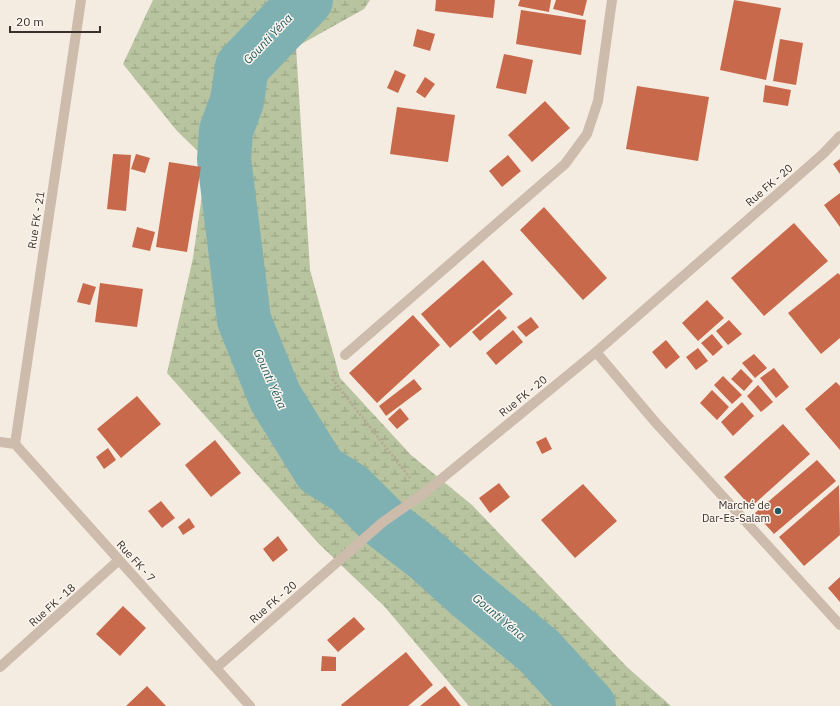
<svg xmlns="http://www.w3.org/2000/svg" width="840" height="706" viewBox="0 0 840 706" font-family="'IBM Plex Sans',sans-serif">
<defs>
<pattern id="wetland-marsh" width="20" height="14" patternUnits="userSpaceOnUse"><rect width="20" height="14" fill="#b8c4a0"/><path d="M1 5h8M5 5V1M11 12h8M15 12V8" fill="none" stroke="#97a083"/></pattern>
</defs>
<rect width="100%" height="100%" fill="#f4ebe1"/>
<path fill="url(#wetland-marsh)" d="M 153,0 L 370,0 L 364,9 L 296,47 L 310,270 L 340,378 L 411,455 L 472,505 L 627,667 L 671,706 L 469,706 L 384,606 L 319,544 L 167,373 L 193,258 L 207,160 L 177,131 L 123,64 Z"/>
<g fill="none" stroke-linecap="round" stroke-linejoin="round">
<path stroke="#7fb0b2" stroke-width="54" d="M 306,0 L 242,67 L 237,101 L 226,131 L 224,159 L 244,320 L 275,397 L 320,470 L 350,489 L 383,522 L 427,556 L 467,592 L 539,651 L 589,706"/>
</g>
<path fill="#c8694b" d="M 436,0 L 495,0 L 493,18 L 435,11 Z
M 520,0 L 551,0 L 549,12 L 518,6 Z
M 556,0 L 587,0 L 583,16 L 553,9 Z
M 734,0 L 781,8 L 766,80 L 720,70 Z
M 521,10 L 586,20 L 581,55 L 516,44 Z
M 417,29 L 435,34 L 430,51 L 413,46 Z
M 780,39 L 803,43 L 796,85 L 773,81 Z
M 504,54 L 533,60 L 526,94 L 496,88 Z
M 395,70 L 406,75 L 398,93 L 387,88 Z
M 425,77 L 435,84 L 425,98 L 416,92 Z
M 765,85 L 791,90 L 788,106 L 763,102 Z
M 637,86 L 709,97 L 698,161 L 626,149 Z
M 545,101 L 570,128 L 532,162 L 508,135 Z
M 397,107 L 455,115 L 448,162 L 390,154 Z
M 113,154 L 131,155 L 126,211 L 107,209 Z
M 136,154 L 150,158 L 145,173 L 131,169 Z
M 508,155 L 521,171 L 502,187 L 489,171 Z
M 840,159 L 840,174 L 833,164 Z
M 169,162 L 201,167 L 187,252 L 156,247 Z
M 840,193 L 840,227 L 824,205 Z
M 544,207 L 607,278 L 583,300 L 520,230 Z
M 794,223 L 828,261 L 764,316 L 731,278 Z
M 137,227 L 155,232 L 150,251 L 132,247 Z
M 483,260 L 513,294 L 450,348 L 421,314 Z
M 838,273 L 840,275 L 840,338 L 821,354 L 788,313 Z
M 83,283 L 96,287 L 90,305 L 77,302 Z
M 100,283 L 143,289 L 137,327 L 95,322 Z
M 707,300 L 724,318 L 698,341 L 682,323 Z
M 499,309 L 507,318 L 480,341 L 472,332 Z
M 413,315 L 440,345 L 377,403 L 349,373 Z
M 531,317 L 539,327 L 526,337 L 517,327 Z
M 729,320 L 742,334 L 728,345 L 716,331 Z
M 513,330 L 523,342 L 496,365 L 486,353 Z
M 712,334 L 723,347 L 713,356 L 701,343 Z
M 666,340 L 680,357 L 666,369 L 652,352 Z
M 698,348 L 708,361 L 696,370 L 686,357 Z
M 754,354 L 767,368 L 755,378 L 742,363 Z
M 774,368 L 789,387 L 776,398 L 760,378 Z
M 741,369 L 753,381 L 744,391 L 731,379 Z
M 723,376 L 742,395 L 732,404 L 714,385 Z
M 414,379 L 422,389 L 386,416 L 379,406 Z
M 836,382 L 840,386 L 840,450 L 805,409 Z
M 758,385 L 773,402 L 761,412 L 747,396 Z
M 712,390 L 729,407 L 717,420 L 700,403 Z
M 137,396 L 161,424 L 121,458 L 97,429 Z
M 742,402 L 754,416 L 733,436 L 721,422 Z
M 400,408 L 409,419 L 397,429 L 388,419 Z
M 783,424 L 810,454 L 751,507 L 724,477 Z
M 546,437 L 552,449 L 542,454 L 536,442 Z
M 215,440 L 241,473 L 211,497 L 185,465 Z
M 108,448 L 116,460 L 104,469 L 96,457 Z
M 817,460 L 836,481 L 774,534 L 755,513 Z
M 499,483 L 510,497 L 490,513 L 479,498 Z
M 583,484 L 617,521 L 575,558 L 541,520 Z
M 839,485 L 840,535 L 804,566 L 779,537 Z
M 161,501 L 175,518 L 162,528 L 148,511 Z
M 189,518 L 195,527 L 183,535 L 178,527 Z
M 278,536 L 288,550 L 273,562 L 263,549 Z
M 840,577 L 840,602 L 828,588 Z
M 123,606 L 146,628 L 120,656 L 96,634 Z
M 354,617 L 365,629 L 338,652 L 327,640 Z
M 406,652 L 433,685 L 408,706 L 342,706 L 341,705 Z
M 322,656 L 336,657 L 336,671 L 321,671 Z
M 147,686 L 166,706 L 126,706 Z
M 445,686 L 461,706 L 420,706 Z"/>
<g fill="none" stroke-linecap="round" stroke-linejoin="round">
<path stroke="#b9a596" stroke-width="2.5" stroke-dasharray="2 2" stroke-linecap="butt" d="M 334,371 L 333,380 L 410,478"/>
<path stroke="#cdbbac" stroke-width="10" d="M 596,352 L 656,423 L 840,625"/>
<path stroke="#cdbbac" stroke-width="10" d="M 345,355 L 565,164 L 587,134 L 598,101 L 612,0
M 0,442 L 15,444 L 250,706
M 15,444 L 81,0
M 0,667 L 119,560
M 216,668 L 383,522 L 423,494 L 596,352 L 782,190 L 824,153 L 840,136"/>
</g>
<circle fill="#1f5a5e" stroke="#fbf5ee" stroke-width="1.5" cx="778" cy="511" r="4"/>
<g text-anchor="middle" stroke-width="3" stroke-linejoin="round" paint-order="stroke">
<g font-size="11" fill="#3b302b" stroke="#fbf5ee">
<text transform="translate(769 185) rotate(-41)" y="4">Rue FK - 20</text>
<text transform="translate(36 220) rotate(-81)" y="4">Rue FK - 21</text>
<text transform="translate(523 396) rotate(-39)" y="4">Rue FK - 20</text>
<text transform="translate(136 561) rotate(48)" y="4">Rue FK - 7</text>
<text transform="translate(273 602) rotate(-41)" y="4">Rue FK - 20</text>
<text transform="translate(52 605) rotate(-42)" y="4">Rue FK - 18</text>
</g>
<g font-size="11" fill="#3b302b" stroke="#fbf5ee" text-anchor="end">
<text x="770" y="509">Marché de<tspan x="770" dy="13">Dar-Es-Salam</tspan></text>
</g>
<g font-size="12" font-style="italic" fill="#1f5a5e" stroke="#fbf5ee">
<text transform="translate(268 39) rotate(-46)" y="4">Gounti Yéna</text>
<text transform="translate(270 379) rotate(66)" y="4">Gounti Yéna</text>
<text transform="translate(499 617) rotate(40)" y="4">Gounti Yéna</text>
</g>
</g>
<path d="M10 26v6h90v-6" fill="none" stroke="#3b302b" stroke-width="2"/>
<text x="16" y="26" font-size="12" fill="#3b302b" stroke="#fbf5ee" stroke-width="3" paint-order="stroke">20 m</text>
</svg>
